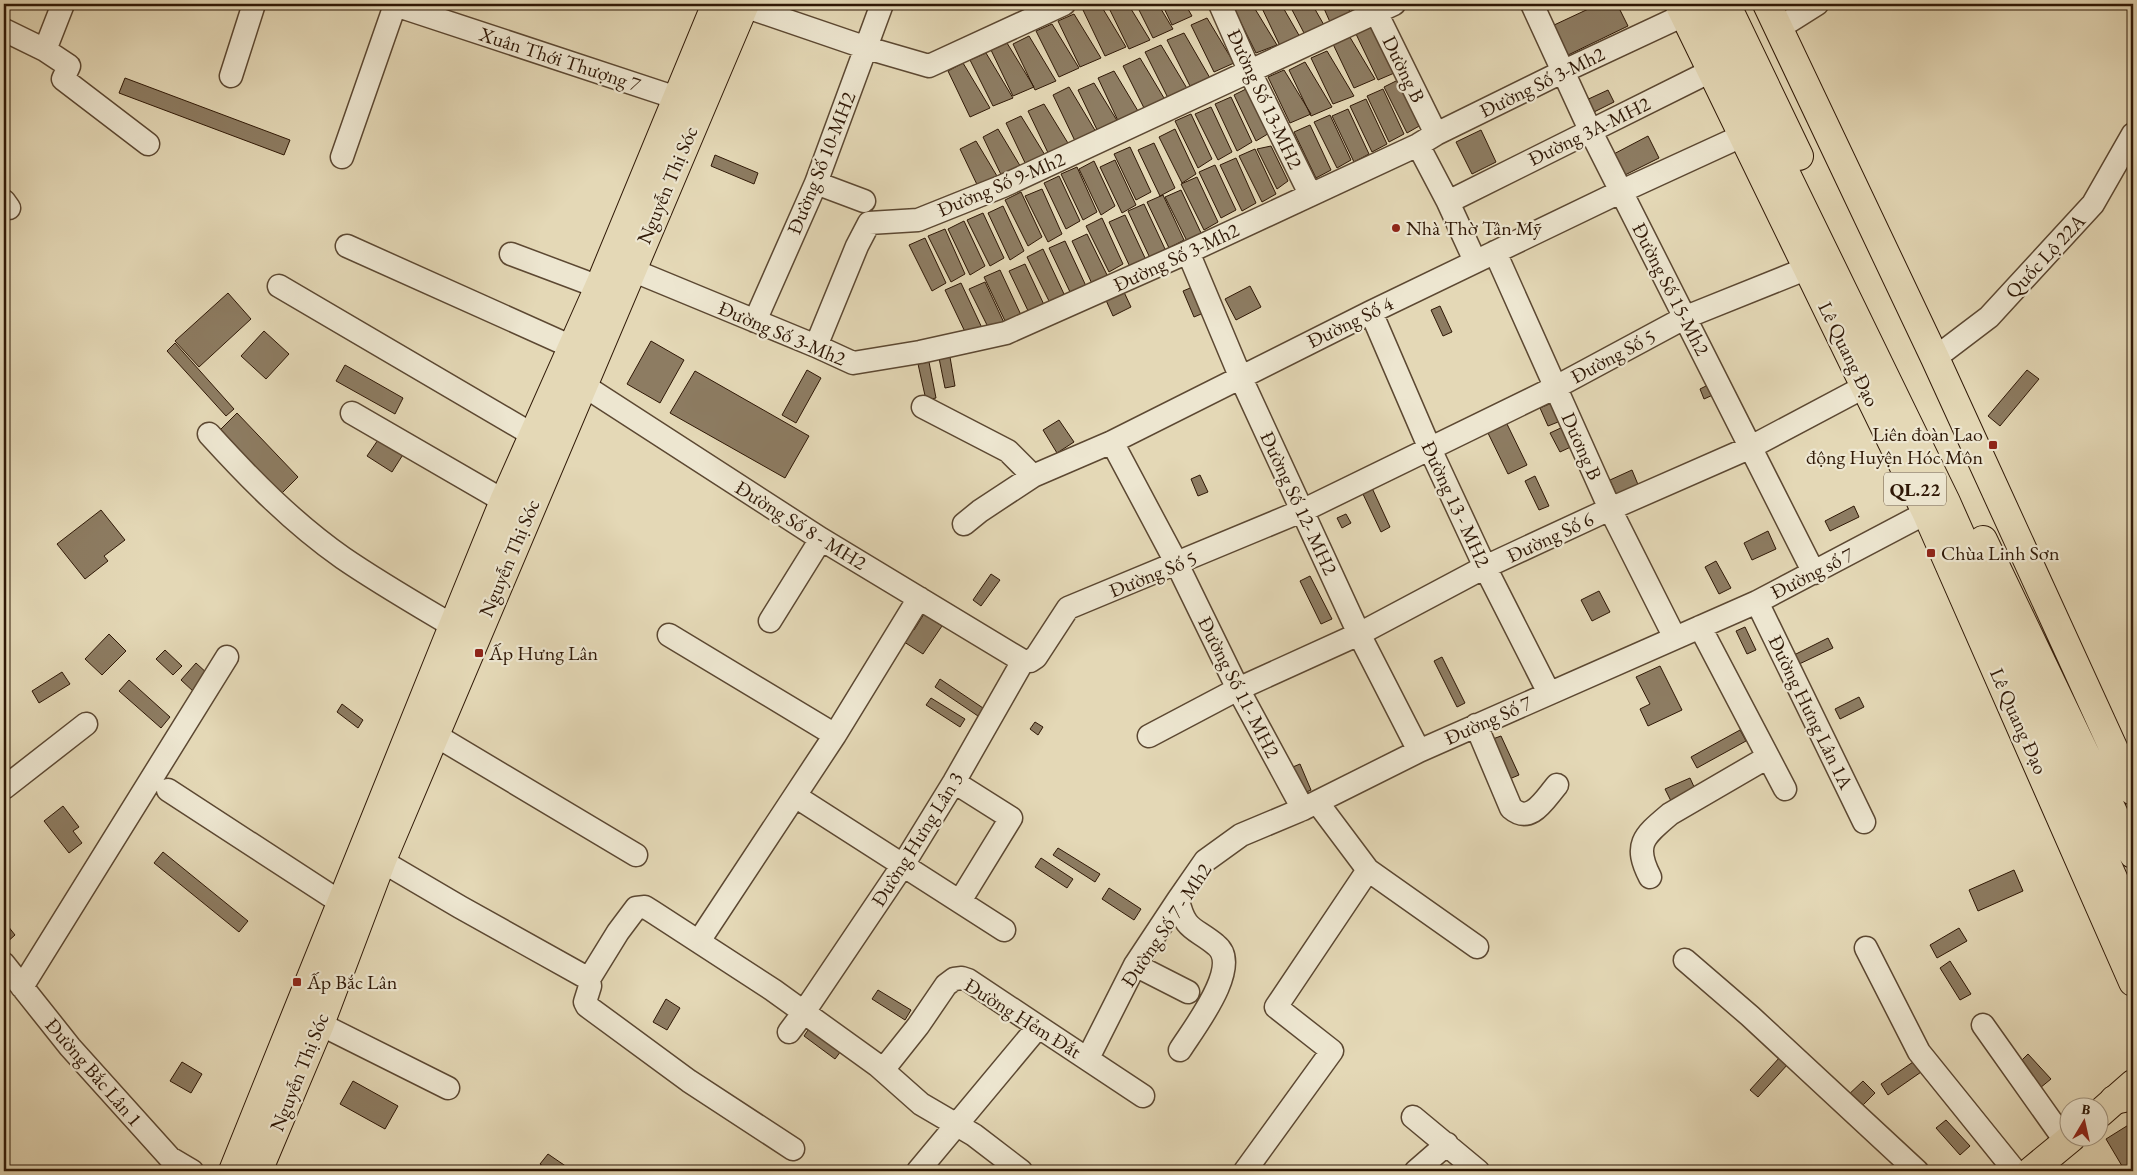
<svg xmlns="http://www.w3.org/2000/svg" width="2137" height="1175" viewBox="0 0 2137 1175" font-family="'EB Garamond',serif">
<rect width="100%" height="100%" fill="#e4d8b6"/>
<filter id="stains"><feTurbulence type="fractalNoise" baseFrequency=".004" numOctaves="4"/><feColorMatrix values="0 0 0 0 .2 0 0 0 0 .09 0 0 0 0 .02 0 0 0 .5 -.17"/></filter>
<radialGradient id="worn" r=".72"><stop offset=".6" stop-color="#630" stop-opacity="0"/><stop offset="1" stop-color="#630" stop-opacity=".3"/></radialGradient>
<path fill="#8d7c62" stroke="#2f1806" d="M 1096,4 L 1100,4 L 1126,47 L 1105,56 L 1083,10 Z
M 1107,4 L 1128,4 L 1150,40 L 1129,49 Z
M 1136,4 L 1158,4 L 1173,29 L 1153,38 Z
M 1162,4 L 1185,4 L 1192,16 L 1172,25 Z
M 1241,4 L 1252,4 L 1277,45 L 1256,53 L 1233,7 Z
M 1260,4 L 1281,4 L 1300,37 L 1280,46 Z
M 1289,4 L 1312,4 L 1324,25 L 1304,33 Z
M 1322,4 L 1345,4 L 1351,13 L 1330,22 Z
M 1599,4 L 1617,4 L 1628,26 L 1566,56 L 1552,26 Z
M 1074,14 L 1101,58 L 1080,67 L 1058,21 Z
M 1207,18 L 1234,63 L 1214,72 L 1191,25 Z
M 1052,24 L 1079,68 L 1059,77 L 1036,31 Z
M 1372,27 L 1399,71 L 1378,80 L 1356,34 Z
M 1184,33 L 1210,78 L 1190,86 L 1167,40 Z
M 1348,34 L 1375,79 L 1354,88 L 1332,42 Z
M 1029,36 L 1056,81 L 1035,90 L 1013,44 Z
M 1007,43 L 1034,87 L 1013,96 L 991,50 Z
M 1161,45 L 1188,90 L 1168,98 L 1145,52 Z
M 1327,51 L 1354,96 L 1333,104 L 1311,58 Z
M 986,53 L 1013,98 L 993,106 L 970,60 Z
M 1140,58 L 1167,103 L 1146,112 L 1123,66 Z
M 1305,62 L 1332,107 L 1311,116 L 1289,70 Z
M 963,63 L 990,108 L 970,117 L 948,71 Z
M 1284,70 L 1311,114 L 1290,123 L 1268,77 Z
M 1114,71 L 1141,116 L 1120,125 L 1098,78 Z
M 125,78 L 290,140 L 284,155 L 119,93 Z
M 1400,79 L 1421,125 L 1407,133 L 1384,87 Z
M 1094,83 L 1121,127 L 1100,136 L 1078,90 Z
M 1069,87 L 1096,132 L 1075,141 L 1053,95 Z
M 1250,87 L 1271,132 L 1256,141 L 1234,95 Z
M 1383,89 L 1404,134 L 1389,142 L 1367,96 Z
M 1608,90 L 1614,102 L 1588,115 L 1582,102 Z
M 1231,97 L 1252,142 L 1237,151 L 1215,104 Z
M 1366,99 L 1387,144 L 1372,152 L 1350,106 Z
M 1044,104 L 1071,148 L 1050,157 L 1028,111 Z
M 1211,107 L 1232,152 L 1218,160 L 1195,114 Z
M 1348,109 L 1369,154 L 1354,162 L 1332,116 Z
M 1191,114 L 1212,159 L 1198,168 L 1175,121 Z
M 1330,115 L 1351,160 L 1337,168 L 1314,122 Z
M 1021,116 L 1048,160 L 1028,169 L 1006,123 Z
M 1310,125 L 1331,170 L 1316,178 L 1294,132 Z
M 998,129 L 1025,174 L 1005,183 L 983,137 Z
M 1175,129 L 1196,174 L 1182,183 L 1159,137 Z
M 1481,130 L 1496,162 L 1472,174 L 1456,142 Z
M 1648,136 L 1659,158 L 1621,177 L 1610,156 Z
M 976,141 L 1003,186 L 982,195 L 960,149 Z
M 1154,143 L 1175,188 L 1160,196 L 1138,150 Z
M 1271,146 L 1288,181 L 1277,189 L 1257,149 Z
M 1130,147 L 1151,192 L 1136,200 L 1114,154 Z
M 1255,149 L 1276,194 L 1262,202 L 1239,156 Z
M 715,155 L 758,173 L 754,184 L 711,166 Z
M 1236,158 L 1256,203 L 1242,211 L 1220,165 Z
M 1115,160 L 1136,205 L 1122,213 L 1100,167 Z
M 1094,161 L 1115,206 L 1101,215 L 1079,169 Z
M 1215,165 L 1236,210 L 1221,218 L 1199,172 Z
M 1077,167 L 1097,212 L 1083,220 L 1061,174 Z
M 1059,176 L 1080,221 L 1066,229 L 1044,183 Z
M 1197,177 L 1218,222 L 1204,230 L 1181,184 Z
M 1042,189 L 1062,234 L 1048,242 L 1025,196 Z
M 1181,190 L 1202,235 L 1188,243 L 1165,197 Z
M 1021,192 L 1042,237 L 1028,246 L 1005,200 Z
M 1163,195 L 1184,240 L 1169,248 L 1147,202 Z
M 1144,204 L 1165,249 L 1150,258 L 1128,211 Z
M 1003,206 L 1024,251 L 1010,260 L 988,213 Z
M 983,213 L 1004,258 L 990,266 L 967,220 Z
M 1125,215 L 1146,260 L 1131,269 L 1109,222 Z
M 1102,218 L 1123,264 L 1109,272 L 1086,226 Z
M 964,221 L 985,266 L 970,275 L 948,229 Z
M 945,229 L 965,274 L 951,282 L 928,236 Z
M 1087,234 L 1109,279 L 1094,288 L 1072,241 Z
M 925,238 L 946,283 L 932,291 L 909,245 Z
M 1065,241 L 1086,286 L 1071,294 L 1049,248 Z
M 1043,249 L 1064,294 L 1050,303 L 1027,257 Z
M 1025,264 L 1046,309 L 1031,317 L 1009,271 Z
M 1000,270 L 1021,315 L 1006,323 L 984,277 Z
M 985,282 L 1006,327 L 992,335 L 969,289 Z
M 961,283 L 982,328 L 967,336 L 945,290 Z
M 1195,286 L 1206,312 L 1194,317 L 1183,291 Z
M 1250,286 L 1261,307 L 1236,320 L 1225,299 Z
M 1123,290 L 1131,307 L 1113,316 L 1105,298 Z
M 228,293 L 251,319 L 199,367 L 175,341 Z
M 1440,306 L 1452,332 L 1443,336 L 1431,310 Z
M 264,331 L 289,354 L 266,379 L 241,356 Z
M 651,341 L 684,360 L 660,403 L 627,384 Z
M 175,343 L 234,409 L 226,416 L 167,351 Z
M 950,357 L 955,386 L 945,388 L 939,358 Z
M 929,362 L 936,398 L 926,400 L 918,364 Z
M 345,365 L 403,398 L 395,414 L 336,381 Z
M 807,370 L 821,378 L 796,423 L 782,415 Z
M 2027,370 L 2039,379 L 2000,426 L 1988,416 Z
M 695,371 L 809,436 L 785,478 L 670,413 Z
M 1710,384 L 1715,394 L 1704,399 L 1700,389 Z
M 1554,402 L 1563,420 L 1548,426 L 1540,408 Z
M 237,413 L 298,477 L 279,496 L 218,432 Z
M 1059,420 L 1074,442 L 1057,453 L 1043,430 Z
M 1506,422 L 1527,465 L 1508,474 L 1487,431 Z
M 1565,426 L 1575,445 L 1560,452 L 1550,433 Z
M 380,437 L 404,453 L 392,472 L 367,456 Z
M 1632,470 L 1639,487 L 1617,496 L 1610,480 Z
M 1200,475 L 1208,492 L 1198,496 L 1191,479 Z
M 1535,476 L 1549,506 L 1539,510 L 1525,481 Z
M 1372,488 L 1390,527 L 1381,532 L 1362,492 Z
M 1854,506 L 1859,517 L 1830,531 L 1825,521 Z
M 101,510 L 125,540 L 104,556 L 108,561 L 85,579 L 57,544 Z
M 1346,514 L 1351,523 L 1342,528 L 1337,518 Z
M 1768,531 L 1776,549 L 1752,560 L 1744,543 Z
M 1716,561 L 1731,588 L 1719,594 L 1705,567 Z
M 991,574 L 1000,580 L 981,606 L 973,600 Z
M 1310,576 L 1332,619 L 1321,624 L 1300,581 Z
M 1599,591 L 1610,612 L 1592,621 L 1581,600 Z
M 924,614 L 942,626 L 923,654 L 901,640 L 909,627 L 914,630 Z
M 1745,627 L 1756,650 L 1747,654 L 1736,631 Z
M 109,634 L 126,651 L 102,675 L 85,659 Z
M 1828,638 L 1833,648 L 1795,666 L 1790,657 Z
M 165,650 L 182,666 L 173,675 L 156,659 Z
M 1442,657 L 1465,703 L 1457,707 L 1434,661 Z
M 196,663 L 209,675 L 194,692 L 181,680 Z
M 1660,666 L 1682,710 L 1648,726 L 1640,709 L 1650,704 L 1636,677 Z
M 62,672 L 70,684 L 39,703 L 32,691 Z
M 940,679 L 983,708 L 978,716 L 935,687 Z
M 129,680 L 170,717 L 161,728 L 119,691 Z
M 1859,697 L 1864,707 L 1840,719 L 1835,709 Z
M 931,698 L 965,719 L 960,727 L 926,705 Z
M 342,704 L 363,720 L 358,728 L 337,712 Z
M 1035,722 L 1043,727 L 1038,735 L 1030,729 Z
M 1740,730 L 1746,741 L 1697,768 L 1691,757 Z
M 1501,736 L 1519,775 L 1507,780 L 1490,740 Z
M 1300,764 L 1311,790 L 1300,795 L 1288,769 Z
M 1690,778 L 1695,789 L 1671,801 L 1665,789 Z
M 63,806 L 79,827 L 73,831 L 82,843 L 69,853 L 44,821 Z
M 1058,848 L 1100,874 L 1095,882 L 1053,855 Z
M 163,852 L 248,921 L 239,932 L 154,863 Z
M 1041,858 L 1073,879 L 1067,888 L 1035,867 Z
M 2014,870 L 2023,891 L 1978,911 L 1969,890 Z
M 1109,888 L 1141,909 L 1134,920 L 1102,899 Z
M 4,921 L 15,935 L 5,944 L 4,943 Z
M 1959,928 L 1967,941 L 1937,958 L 1930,945 Z
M 1950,961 L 1971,994 L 1960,1000 L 1940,968 Z
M 878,990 L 911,1010 L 905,1020 L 872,999 Z
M 666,999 L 680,1008 L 667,1030 L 653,1022 Z
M 812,1024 L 844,1047 L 835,1059 L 804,1036 Z
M 2028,1054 L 2051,1079 L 2040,1088 L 2018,1064 Z
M 1780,1057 L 1788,1064 L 1758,1097 L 1750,1090 Z
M 1916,1060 L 1924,1070 L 1888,1095 L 1881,1084 Z
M 182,1062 L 202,1074 L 191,1093 L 170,1081 Z
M 353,1081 L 398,1106 L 385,1129 L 340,1104 Z
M 1863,1081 L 1875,1093 L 1858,1110 L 1846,1097 Z
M 1946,1120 L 1970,1146 L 1960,1155 L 1936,1128 Z
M 2130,1124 L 2133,1130 L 2133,1171 L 2125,1171 L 2106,1139 Z
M 548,1154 L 567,1167 L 564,1171 L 550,1171 L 540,1164 Z"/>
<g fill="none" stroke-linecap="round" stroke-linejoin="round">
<g stroke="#5c4832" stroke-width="25">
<path id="minor" d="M 392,4 L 692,103
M 1220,4 L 1249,70 L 1310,194
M 1372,4 L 1436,134
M 1532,4 L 1590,130 L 1814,573
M 744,6 L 867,48 L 929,66 L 1064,4
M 1779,28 L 1817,4
M 4,30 L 45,50 L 69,66 L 63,79 L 148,144
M 45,50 L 63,4
M 231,76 L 254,4
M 1418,145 L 1448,202 L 1475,261
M 342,157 L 395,5
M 816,183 L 864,201
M 4,201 L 9,208
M 1448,202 L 1727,63
M 347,246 L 572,347
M 1188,252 L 1240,376 L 1359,634 L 1419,751
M 1495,252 L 1610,509 L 1675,638
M 511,254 L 599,287
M 632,270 L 816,346 L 853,363 L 920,352 L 1006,333 L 1188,252 L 1418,145 L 1436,134 L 1562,72 L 1699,8
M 279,286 L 533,435
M 1371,312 L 1430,449 L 1485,567 L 1549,693
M 755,321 L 816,183 L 882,4
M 816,346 L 857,246 L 869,223 L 918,220 L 1003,186 L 1394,4
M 1935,358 L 1989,317 L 2093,204 L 2133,134
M 583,385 L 821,539 L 1023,661
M 923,407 L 1008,451 L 1033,476
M 352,413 L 504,501
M 209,434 C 250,479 293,523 343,558 C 378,582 416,604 453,626
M 1112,442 L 1177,564 L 1238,689 L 1303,809
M 964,524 L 980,511 L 1033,476 L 1112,442 L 1371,312 L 1622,191 L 1744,135
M 1757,602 L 1864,822
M 770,621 L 821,539
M 1700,627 L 1785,789
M 669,635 L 835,735
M 1023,661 L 1030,661 L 1036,657 L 1068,608 L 1304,510 L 1556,387 L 1686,317 L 1808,268
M 1476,725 L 1511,808 C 1531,825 1544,800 1557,785
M 435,735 L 636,855
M 1149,736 L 1238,689 L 1359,634 L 1485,567 L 1610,509 L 1749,448 L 1864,387
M 954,782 L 1011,818 L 960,901
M 4,788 L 86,724
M 168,790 L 340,902 L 357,910
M 795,796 L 1004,930
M 1317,802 L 1368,870 L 1477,947
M 368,853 L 460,907 L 589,979
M 1650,877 C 1633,844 1644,836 1670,814 L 1768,757
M 1178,900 C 1185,931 1194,927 1216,945 C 1243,966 1193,1029 1180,1050
M 699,941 L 835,735 L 919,598
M 1866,948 L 1919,1052 L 2015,1171
M 1685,960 L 1750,1016 L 1917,1171
M 4,964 L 70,1047 L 170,1158 L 192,1171
M 1135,965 L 1188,992
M 22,987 L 227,657
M 320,1024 L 448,1088
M 1983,1025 L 2066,1142
M 789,1032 L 804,1012 L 903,865 L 954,782 L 1023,661
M 1088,1058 L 1135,965 L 1178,900 L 1205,861 L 1241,835 L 1303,809 L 1419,751 L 1757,602 L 1941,505
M 883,1070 L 918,1026 L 946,985 L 954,979 L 962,978 L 968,980 L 1143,1096
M 1413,1117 L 1478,1171
M 793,1149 L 689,1081 L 587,1006 L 585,1002 L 590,986 L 589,979 L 618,932 L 636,908 L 645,907 L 653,912 L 773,990 L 877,1065 L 921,1104 L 974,1135 L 1021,1171
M 918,1171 L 1038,1027
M 1245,1171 L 1332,1051 L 1276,1007 L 1368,870
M 1416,1171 L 1447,1144"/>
</g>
<g stroke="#2f1806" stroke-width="30">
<path id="major" d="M 2100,1113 L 2133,1084
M 233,1171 L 453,626 L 504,501 L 599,287 L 716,4
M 258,1171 L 320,1024 L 382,860 L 745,4
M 2031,1171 L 2071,1138"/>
</g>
<g stroke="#2f1806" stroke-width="30">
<path id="highway" d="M 1679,4 L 1927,514 L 2133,982
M 1701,4 L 1731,61 L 1946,502 L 2133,923
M 1726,4 L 1799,156
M 1767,4 L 1935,358 L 2133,791
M 1983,540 L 2133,854
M 2114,1100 L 2133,1096"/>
</g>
<use href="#minor" stroke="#ede6d0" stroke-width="22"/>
<use href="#major" stroke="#e4d8b6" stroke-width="28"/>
<use href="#highway" stroke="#e4d8b6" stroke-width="28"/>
</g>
<g fill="#8f2418" stroke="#ede6d0" stroke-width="2">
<circle cx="1396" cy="228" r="5"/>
<rect x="1988" y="440" width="10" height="10" rx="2.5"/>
<rect x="1926" y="548" width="10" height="10" rx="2.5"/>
<rect x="474" y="648" width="10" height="10" rx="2.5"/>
<rect x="292" y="977" width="10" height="10" rx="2.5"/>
</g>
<g text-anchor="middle" stroke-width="4.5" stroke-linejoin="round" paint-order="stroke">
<rect fill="#ede6d0" stroke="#685643" stroke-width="1" x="1884" y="472.5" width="62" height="33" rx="4"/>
<g font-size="19" font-weight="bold" fill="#2f1806">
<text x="1915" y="496">QL.22</text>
</g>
<g font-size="20" fill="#2f1806" stroke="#ede6d0">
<text transform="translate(560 59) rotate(18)" y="7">Xuân Thới Thượng 7</text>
<text transform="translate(1404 69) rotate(64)" y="7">Dường B</text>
<text transform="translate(1542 82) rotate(-26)" y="7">Đường Số 3-Mh2</text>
<text transform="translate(1265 99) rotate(65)" y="7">Đường Số 13-MH2</text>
<text transform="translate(1589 131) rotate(-26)" y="7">Đường 3A-MH2</text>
<text transform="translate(821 163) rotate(-68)" y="7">Đường Số 10-MH2</text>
<text transform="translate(1001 184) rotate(-23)" y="7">Đường Số 9-Mh2</text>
<text transform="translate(667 185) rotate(-67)" y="7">Nguyễn Thị Sóc</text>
<text transform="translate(2045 256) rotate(-47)" y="7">Quốc Lộ 22A</text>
<text transform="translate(1176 257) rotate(-25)" y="7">Đường Số 3-Mh2</text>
<text transform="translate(1671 289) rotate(63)" y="7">Đường Số 15-Mh2</text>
<text transform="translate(1350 322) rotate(-26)" y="7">Đường Số 4</text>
<text transform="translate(782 333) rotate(23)" y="7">Đường Số 3-Mh2</text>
<text transform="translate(1849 354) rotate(64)" y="7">Lê Quang Đạo</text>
<text transform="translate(1613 356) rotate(-28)" y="7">Đường Số 5</text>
<text transform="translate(1582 446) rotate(66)" y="7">Dương B</text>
<text transform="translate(1299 503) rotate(65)" y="7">Đường Số 12- MH2</text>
<text transform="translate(1456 504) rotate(65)" y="7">Đường 13 - MH2</text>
<text transform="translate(801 525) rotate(32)" y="7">Đường Số 8 - MH2</text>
<text transform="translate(1550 537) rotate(-25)" y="7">Đường Số 6</text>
<text transform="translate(509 558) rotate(-67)" y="7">Nguyễn Thị Sóc</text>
<text transform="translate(1812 573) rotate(-27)" y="7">Đường số 7</text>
<text transform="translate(1153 574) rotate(-22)" y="7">Đường Số 5</text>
<text transform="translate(1239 687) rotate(63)" y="7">Đường Số 11- MH2</text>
<text transform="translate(1811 712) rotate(64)" y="7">Đường Hưng Lân 1A</text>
<text transform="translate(1488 720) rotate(-24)" y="7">Đường Số 7</text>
<text transform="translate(2019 721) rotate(66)" y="7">Lê Quang Đạo</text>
<text transform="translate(917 839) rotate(-58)" y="7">Đường Hưng Lân 3</text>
<text transform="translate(1166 925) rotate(-56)" y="7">Đường Số 7 - Mh2</text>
<text transform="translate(1023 1018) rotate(32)" y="7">Đường Hẻm Đắt</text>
<text transform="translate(94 1072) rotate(49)" y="7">Đường Bắc Lân 1</text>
<text transform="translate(299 1072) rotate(-68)" y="7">Nguyễn Thị Sóc</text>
</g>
<g font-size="20" fill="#2f1806" stroke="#ede6d0" text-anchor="start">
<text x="1406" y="235">Nhà Thờ Tân Mỹ</text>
<text x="1983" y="441" text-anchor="end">Liên đoàn Lao<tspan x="1983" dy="23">động Huyện Hóc Môn</tspan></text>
<text x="1941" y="560">Chùa Linh Sơn</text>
<text x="489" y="660">Ấp Hưng Lân</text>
<text x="307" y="989">Ấp Bắc Lân</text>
</g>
</g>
<rect width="2137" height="1175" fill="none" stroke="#e4d8b6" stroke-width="20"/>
<rect x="5" y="5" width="2127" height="1165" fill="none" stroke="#2f1806" stroke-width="2.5"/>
<rect x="10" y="10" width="2117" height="1155" fill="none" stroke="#2f1806"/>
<g transform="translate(2084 1122) rotate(9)"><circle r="24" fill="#ede6d0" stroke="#a1947f"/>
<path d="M0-4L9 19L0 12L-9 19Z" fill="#8f2418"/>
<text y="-8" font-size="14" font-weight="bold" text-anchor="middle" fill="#2f1806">B</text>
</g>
<rect width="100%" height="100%" filter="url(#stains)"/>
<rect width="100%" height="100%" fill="url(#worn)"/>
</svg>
